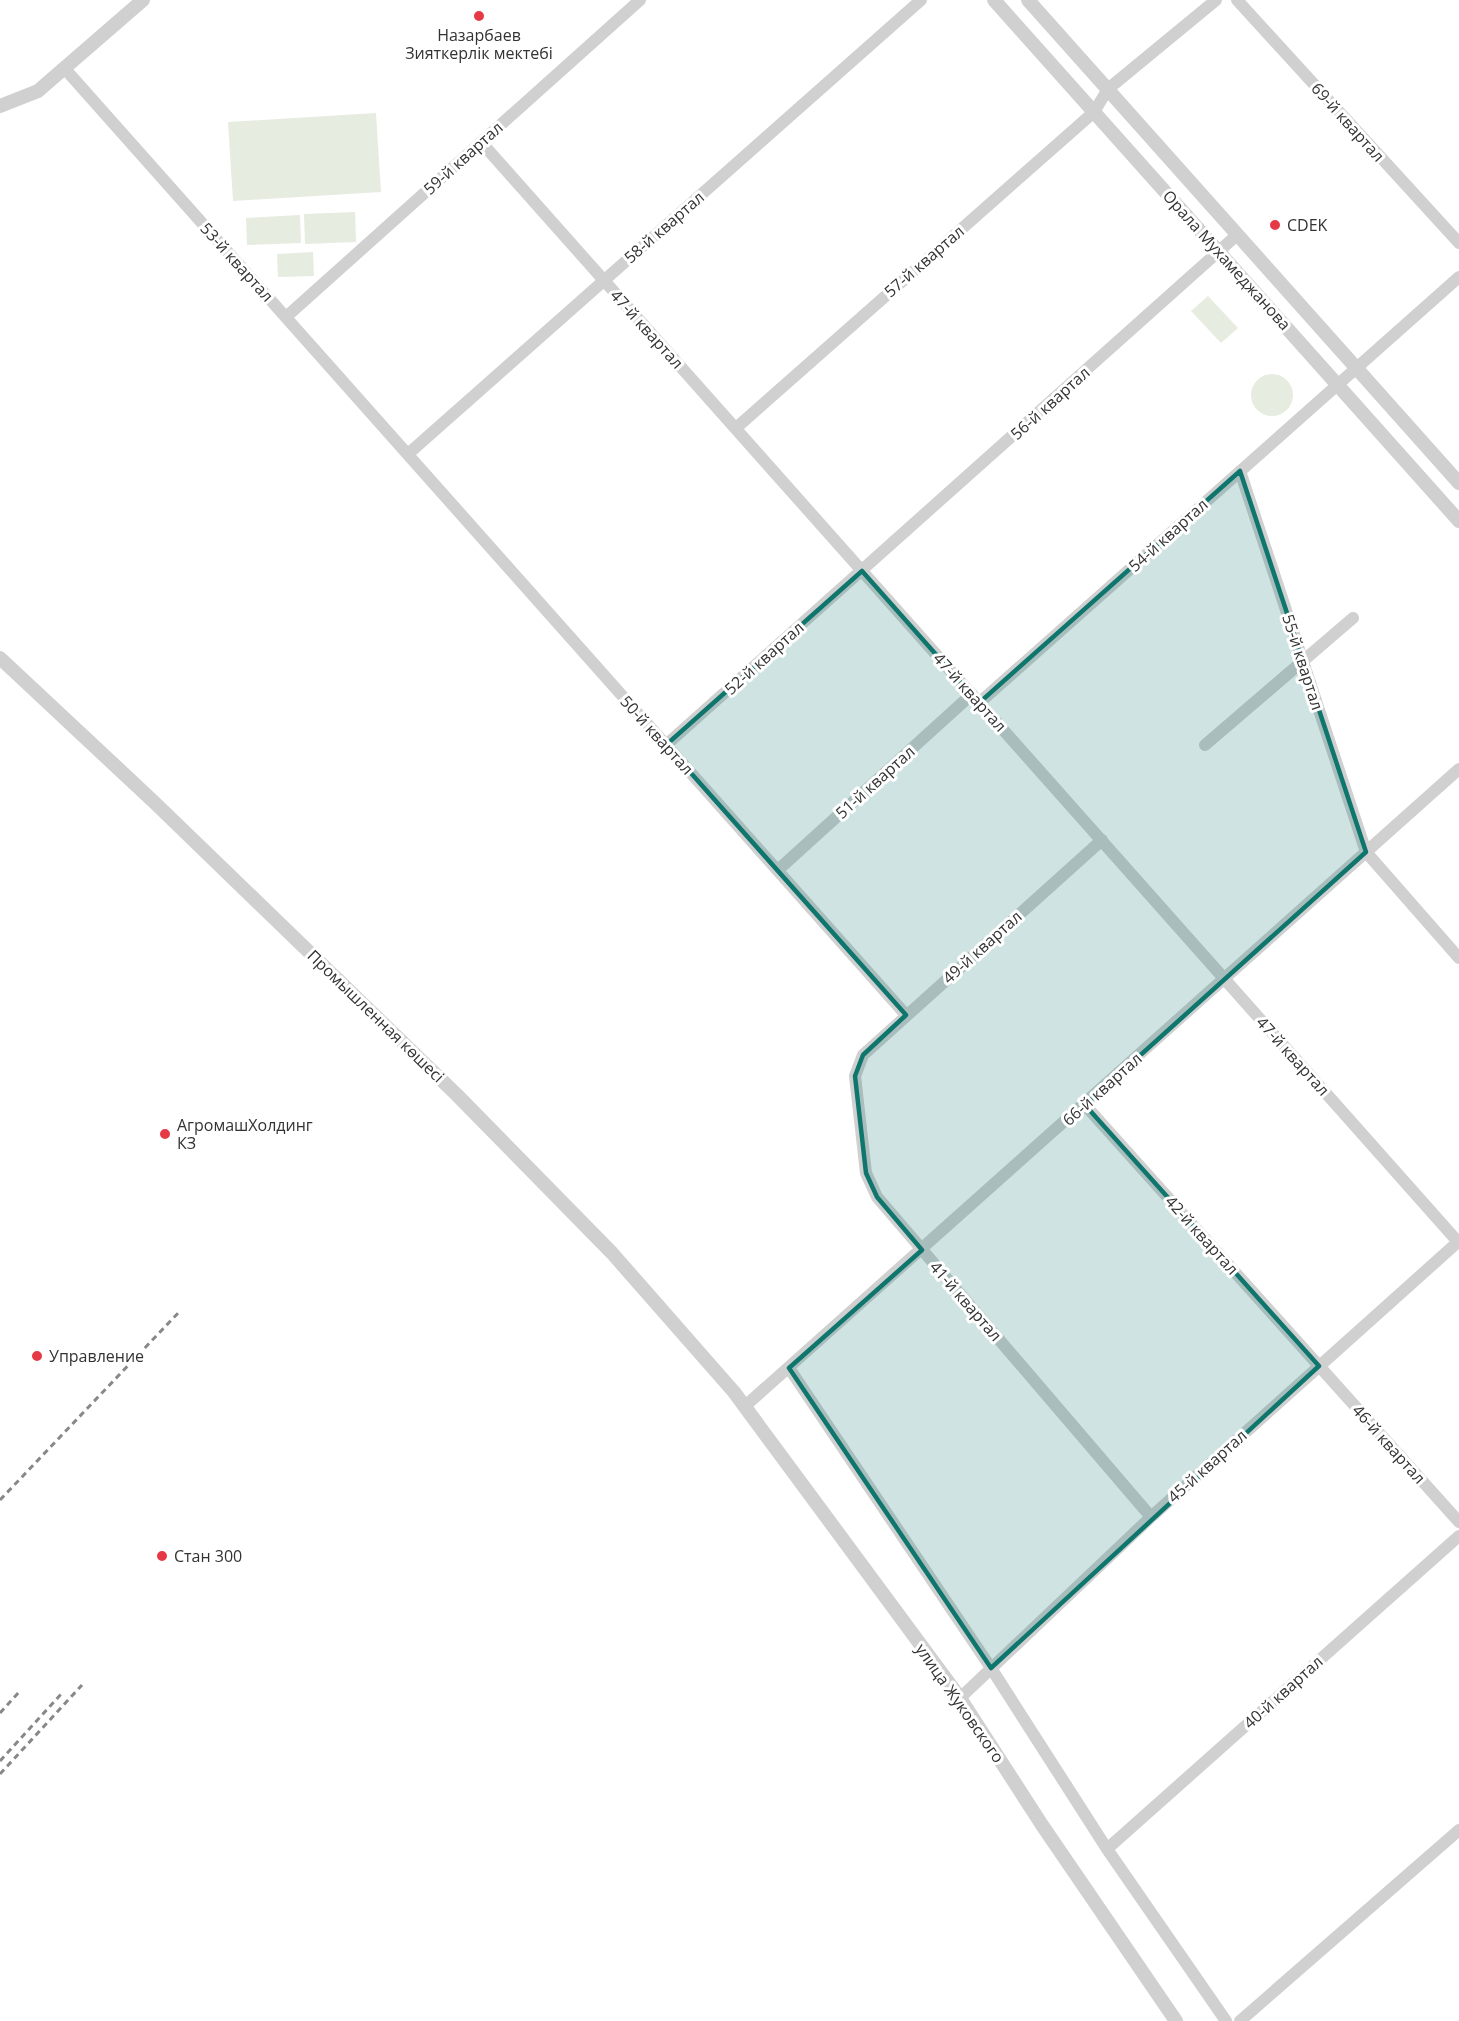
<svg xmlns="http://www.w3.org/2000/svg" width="1459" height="2021" viewBox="0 0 1459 2021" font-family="'Open Sans',sans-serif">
<rect width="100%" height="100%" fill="#fff"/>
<path fill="#e6ecdf" d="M 376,113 L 381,192 L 233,201 L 228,122 Z
M 355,212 L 356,242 L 305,244 L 304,214 Z
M 300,215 L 301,243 L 247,245 L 246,218 Z
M 313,252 L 314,276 L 278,277 L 277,254 Z
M 1208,296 L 1238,328 L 1221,343 L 1191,311 Z
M1251 395a21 21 0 1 1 42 0a21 21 0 1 1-42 0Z"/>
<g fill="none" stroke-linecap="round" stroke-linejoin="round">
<path stroke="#d0d0d0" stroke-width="12" d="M 1237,0 L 1459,243
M 66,70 L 906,1015
M 481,142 L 1459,1243
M 286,317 L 640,0
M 736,428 L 1094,112 L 1108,89 L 1216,0
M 408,454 L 921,0
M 1240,471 L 1366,852 L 1459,958
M 979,703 L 1459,277
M 666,745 L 1237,235
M 1205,745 L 1353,618
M 1102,840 L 863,1055 L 855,1076 L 866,1173 L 877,1197 L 1151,1517
M 778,870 L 972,694
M 1085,1105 L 1459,1522
M 789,1368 L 991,1668 L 1107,1849 L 1226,2021
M 744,1407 L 1459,769
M 960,1698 L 1151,1517 L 1459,1241
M 1107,1849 L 1459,1536
M 1240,2021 L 1459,1830"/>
<path stroke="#d0d0d0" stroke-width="14" d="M 994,0 L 1459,521
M 1028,0 L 1459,483
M 0,106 L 38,91 L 143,0
M 0,658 L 155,803 L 457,1095 L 612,1253 L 734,1392 L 960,1698 L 1042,1825 L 1176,2021"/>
<path stroke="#888" stroke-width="3" stroke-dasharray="6 4.5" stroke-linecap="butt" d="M 0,1500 L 180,1311
M 0,1713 L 19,1692
M 0,1761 L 63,1692
M 0,1774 L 82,1685"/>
</g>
<path fill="#0f766e" fill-opacity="0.2" stroke="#0f766e" stroke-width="4.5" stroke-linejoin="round" d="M 1240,471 L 1366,852 L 1085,1105 L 1319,1366 L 991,1668 L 789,1368 L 922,1250 L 877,1197 L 866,1173 L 855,1076 L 863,1055 L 906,1015 L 666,745 L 862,571 L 979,703 Z"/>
<g fill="#e63946" stroke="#fff" stroke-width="2">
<circle cx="479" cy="16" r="6"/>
<circle cx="1275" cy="225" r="6"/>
<circle cx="165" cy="1134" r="6"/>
<circle cx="37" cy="1356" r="6"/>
<circle cx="162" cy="1556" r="6"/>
</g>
<g text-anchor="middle" stroke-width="6" stroke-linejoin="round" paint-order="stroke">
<g font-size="16" fill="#333" stroke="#fff" text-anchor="start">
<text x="479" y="41" text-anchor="middle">Назарбаев<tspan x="479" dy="18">Зияткерлік мектебі</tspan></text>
<text x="1287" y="231">CDEK</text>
<text x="177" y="1131">АгромашХолдинг<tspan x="177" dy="18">КЗ</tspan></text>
<text x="49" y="1362">Управление</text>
<text x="174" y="1562">Стан 300</text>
</g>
<g font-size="16" fill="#333" stroke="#fff">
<text transform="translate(1348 122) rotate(48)" y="6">69-й квартал</text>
<text transform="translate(463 158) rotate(-42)" y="6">59-й квартал</text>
<text transform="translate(664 227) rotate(-41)" y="6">58-й квартал</text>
<text transform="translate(1227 260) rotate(48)" y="6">Орала Мухамеджанова</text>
<text transform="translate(924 261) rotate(-41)" y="6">57-й квартал</text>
<text transform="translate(237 262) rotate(48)" y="6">53-й квартал</text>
<text transform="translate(647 329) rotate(48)" y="6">47-й квартал</text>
<text transform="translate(1050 403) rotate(-42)" y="6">56-й квартал</text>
<text transform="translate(1168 535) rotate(-42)" y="6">54-й квартал</text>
<text transform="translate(764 658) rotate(-42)" y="6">52-й квартал</text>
<text transform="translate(1303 662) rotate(72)" y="6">55-й квартал</text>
<text transform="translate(970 692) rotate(48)" y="6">47-й квартал</text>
<text transform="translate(657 735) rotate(48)" y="6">50-й квартал</text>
<text transform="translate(875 782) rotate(-42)" y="6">51-й квартал</text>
<text transform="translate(982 947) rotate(-42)" y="6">49-й квартал</text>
<text transform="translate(376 1016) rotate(44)" y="6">Промышленная көшесі</text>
<text transform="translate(1293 1056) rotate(48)" y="6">47-й квартал</text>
<text transform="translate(1102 1089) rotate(-42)" y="6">66-й квартал</text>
<text transform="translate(1202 1235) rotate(48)" y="6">42-й квартал</text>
<text transform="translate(966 1301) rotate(49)" y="6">41-й квартал</text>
<text transform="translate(1389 1444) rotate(48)" y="6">46-й квартал</text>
<text transform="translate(1207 1466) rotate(-42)" y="6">45-й квартал</text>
<text transform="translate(1283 1692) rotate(-42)" y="6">40-й квартал</text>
<text transform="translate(960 1703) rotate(55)" y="6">улица Жуковского</text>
</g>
</g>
</svg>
